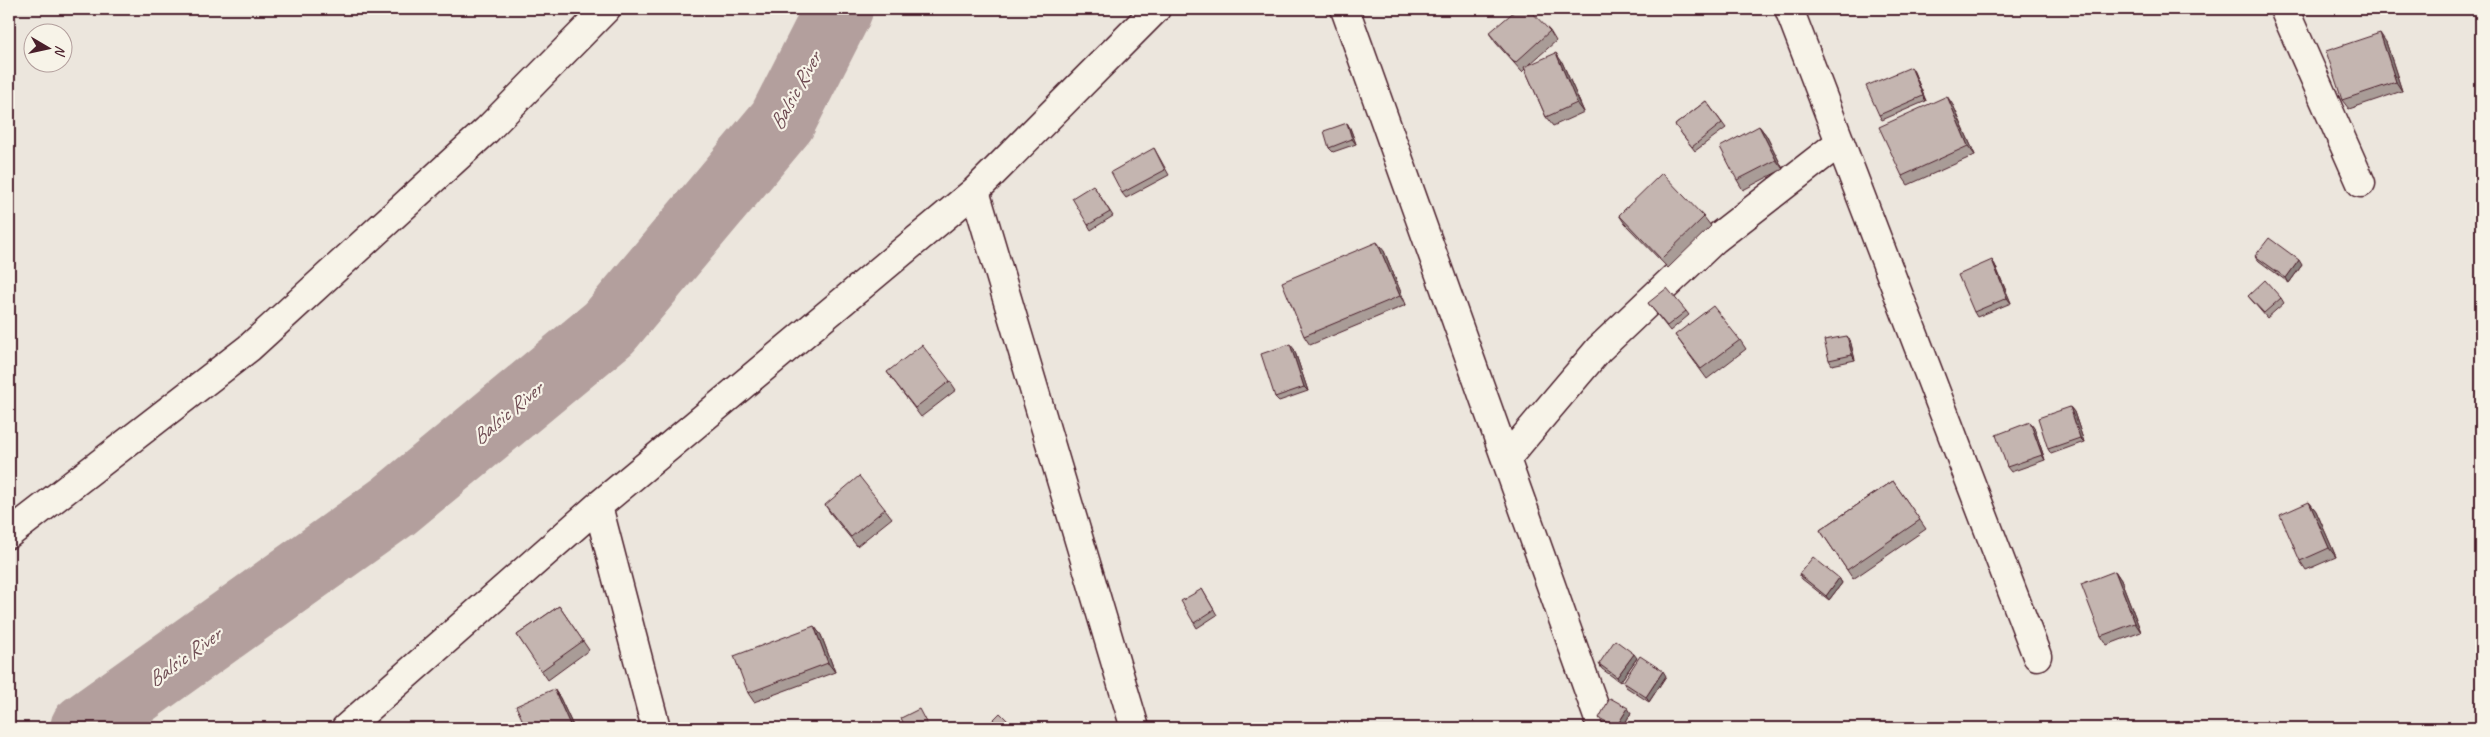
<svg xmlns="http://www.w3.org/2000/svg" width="2490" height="737" viewBox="0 0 2490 737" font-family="Caveat,sans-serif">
<rect width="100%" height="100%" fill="#ece6dd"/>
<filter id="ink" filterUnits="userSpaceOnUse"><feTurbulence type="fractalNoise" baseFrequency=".02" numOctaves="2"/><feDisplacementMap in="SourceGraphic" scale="10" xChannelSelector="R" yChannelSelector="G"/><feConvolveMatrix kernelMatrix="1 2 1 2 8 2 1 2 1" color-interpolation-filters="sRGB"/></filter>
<g filter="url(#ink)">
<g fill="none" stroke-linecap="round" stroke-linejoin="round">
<path stroke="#b39f9d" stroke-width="68" d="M 84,728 L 394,506 L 609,328 L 782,121 L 839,9"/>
<g stroke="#4a1f2b" stroke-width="31">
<path id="minor" d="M 1345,9 L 1602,728
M 1789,9 L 2037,656
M 2284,9 L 2361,183
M 975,191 L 1135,728
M 1506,459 L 1599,349 L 1714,240 L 1840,142
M 598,506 L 656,728
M 9,534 L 249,348 L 487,130 L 606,9
M 346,728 L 598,506 L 975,191 L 1156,9"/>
</g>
<use href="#minor" stroke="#f7f3e8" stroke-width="28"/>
</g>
<path fill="#a99c97" stroke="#4a1f2b" d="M 1550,31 L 1556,41 L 1530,64 L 1562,62 L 1584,112 L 1553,126 L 1546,117 L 1525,69 L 1522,72 L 1496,43 L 1489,33 Z
M 2386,42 L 2402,91 L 2349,109 L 2342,100 Z
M 1911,67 L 1914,72 L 1926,101 L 1882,120 L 1879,115 Z
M 1706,101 L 1726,128 L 1695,151 L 1675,125 Z
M 1953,105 L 1975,155 L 1908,185 L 1902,176 Z
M 1347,123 L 1350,128 L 1356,144 L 1333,152 L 1329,148 Z
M 1759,126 L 1766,135 L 1783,169 L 1743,190 L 1737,180 Z
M 1154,148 L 1169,175 L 1126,198 L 1122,193 Z
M 1093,185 L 1113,216 L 1091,230 L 1088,225 Z
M 1619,215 L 1704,217 L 1711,226 L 1668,268 L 1625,224 Z
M 1384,251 L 1406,305 L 1310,345 L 1304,336 Z
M 2255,256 L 2302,265 L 2289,283 L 2259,261 Z
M 1992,260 L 1995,265 L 2011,303 L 1977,317 L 1974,312 Z
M 2248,296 L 2281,298 L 2284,303 L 2267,318 Z
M 1648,303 L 1686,311 L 1689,315 L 1670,331 Z
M 1675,335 L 1740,340 L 1746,349 L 1707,379 Z
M 1850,340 L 1855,360 L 1832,365 L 1829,360 Z
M 1294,349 L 1308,391 L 1279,401 L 1275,397 Z
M 887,372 L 950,381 L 956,390 L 921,417 Z
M 2070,407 L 2074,412 L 2084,442 L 2051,454 L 2048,449 Z
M 2030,422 L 2034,427 L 2045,460 L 2011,472 L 2007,467 Z
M 1893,481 L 1926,529 L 1853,579 L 1820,530 Z
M 2309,502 L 2316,511 L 2336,557 L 2306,570 L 2300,561 Z
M 825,505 L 885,509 L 892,518 L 857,546 L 831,514 Z
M 2115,571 L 2121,580 L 2141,632 L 2107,645 L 2101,636 Z
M 1799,574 L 1839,578 L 1842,583 L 1829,600 L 1802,579 Z
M 1202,589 L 1217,615 L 1197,628 L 1194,623 Z
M 559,606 L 589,650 L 548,680 L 517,635 Z
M 814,626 L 821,635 L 835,672 L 754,702 L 748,693 Z
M 1637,658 L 1620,682 L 1602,669 L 1599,664 Z
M 1666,676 L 1649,702 L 1626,687 L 1623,682 Z
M 554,689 L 560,698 L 574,728 L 526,728 Z
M 1631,713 L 1622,728 L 1612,728 L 1603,723 L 1599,718 Z"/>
<path fill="#897f7b" stroke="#4a1f2b" d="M 2380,33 L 2386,42 L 2402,91 L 2396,82 Z
M 1556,53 L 1562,62 L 1584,112 L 1577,103 Z
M 1911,67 L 1914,72 L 1926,101 L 1923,96 Z
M 1947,96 L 1953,105 L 1975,155 L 1968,146 Z
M 1347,123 L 1350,128 L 1356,144 L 1352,139 Z
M 1759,126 L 1766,135 L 1783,169 L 1776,160 Z
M 1377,242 L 1384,251 L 1406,305 L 1400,296 Z
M 1992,260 L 1995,265 L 2011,303 L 2007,298 Z
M 2299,260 L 2302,265 L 2289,283 L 2286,278 Z
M 1847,336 L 1850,340 L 1855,360 L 1852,355 Z
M 1290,344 L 1294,349 L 1308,391 L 1304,387 Z
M 2070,407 L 2074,412 L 2084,442 L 2080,438 Z
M 2030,422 L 2034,427 L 2045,460 L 2042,455 Z
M 2309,502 L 2316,511 L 2336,557 L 2329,548 Z
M 2115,571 L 2121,580 L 2141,632 L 2135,623 Z
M 1839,578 L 1842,583 L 1829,600 L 1826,596 Z
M 814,626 L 821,635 L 835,672 L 828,663 Z
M 1634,654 L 1637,658 L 1620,682 L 1617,677 Z
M 1663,671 L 1666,676 L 1649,702 L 1646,697 Z
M 554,689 L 560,698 L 574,728 L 572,728 L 570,725 Z
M 1628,708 L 1631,713 L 1622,728 L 1617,728 L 1616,727 Z"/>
<path fill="#c4b5b0" stroke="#4a1f2b" d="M 1517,9 L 1529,9 L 1550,31 L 1515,63 L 1489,33 Z
M 2380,33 L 2396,82 L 2342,100 L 2326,51 Z
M 1556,53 L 1577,103 L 1546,117 L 1524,67 Z
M 1911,67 L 1923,96 L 1879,115 L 1866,86 Z
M 1947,96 L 1968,146 L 1902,176 L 1879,127 Z
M 1706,101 L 1722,123 L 1692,147 L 1675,125 Z
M 1347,123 L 1352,139 L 1329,148 L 1324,131 Z
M 1759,126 L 1776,160 L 1737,180 L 1720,147 Z
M 1154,148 L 1165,170 L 1122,193 L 1111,172 Z
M 1662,173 L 1704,217 L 1661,259 L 1619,215 Z
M 1093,185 L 1110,212 L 1088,225 L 1072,198 Z
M 2269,238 L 2299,260 L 2286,278 L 2255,256 Z
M 1377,242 L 1400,296 L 1304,336 L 1282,282 Z
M 1992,260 L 2007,298 L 1974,312 L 1958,275 Z
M 2265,280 L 2281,298 L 2264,313 L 2248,296 Z
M 1667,288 L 1686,311 L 1667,326 L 1648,303 Z
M 1713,306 L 1740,340 L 1701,369 L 1675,335 Z
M 1847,336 L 1852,355 L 1829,360 L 1824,340 Z
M 1290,344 L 1304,387 L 1275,397 L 1261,354 Z
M 922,345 L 950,381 L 915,408 L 887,372 Z
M 2070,407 L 2080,438 L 2048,449 L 2038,418 Z
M 2030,422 L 2042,455 L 2007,467 L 1996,435 Z
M 859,476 L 885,509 L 851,537 L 825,505 Z
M 1893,481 L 1920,520 L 1847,570 L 1820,530 Z
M 2309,502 L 2329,548 L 2300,561 L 2280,515 Z
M 1813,557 L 1839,578 L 1826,596 L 1799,574 Z
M 2115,571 L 2135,623 L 2101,636 L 2081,584 Z
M 1202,589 L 1214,610 L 1194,623 L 1181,601 Z
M 559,606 L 583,641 L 541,671 L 517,635 Z
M 814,626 L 828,663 L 748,693 L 734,656 Z
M 1615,640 L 1634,654 L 1617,677 L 1599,664 Z
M 1640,656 L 1663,671 L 1646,697 L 1623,682 Z
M 554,689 L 570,725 L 562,728 L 526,728 L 516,706 Z
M 1610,698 L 1628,708 L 1616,727 L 1599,718 Z
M 919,709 L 929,728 L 906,728 L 901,718 Z
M 1000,713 L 1015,728 L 985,728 Z"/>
</g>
<g text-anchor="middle" stroke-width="4.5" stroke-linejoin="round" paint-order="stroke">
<g font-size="21" font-style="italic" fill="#6f4c53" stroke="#f7f3e8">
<text transform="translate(795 91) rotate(-61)" y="7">Balsic River</text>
<text transform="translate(507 413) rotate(-40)" y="7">Balsic River</text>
<text transform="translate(184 657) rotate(-36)" y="7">Balsic River</text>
</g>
</g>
<rect width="2490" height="737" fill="none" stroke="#f7f3e8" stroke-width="30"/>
<rect x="15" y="15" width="2460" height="707" fill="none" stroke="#4a1f2b" stroke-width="2" filter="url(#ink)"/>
<g transform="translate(48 48) rotate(99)"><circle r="24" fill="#f7f3e8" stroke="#b29e9c"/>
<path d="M0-4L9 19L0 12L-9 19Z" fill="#4a1f2b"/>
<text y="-8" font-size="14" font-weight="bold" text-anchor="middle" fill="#4a1f2b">N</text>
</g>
</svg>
